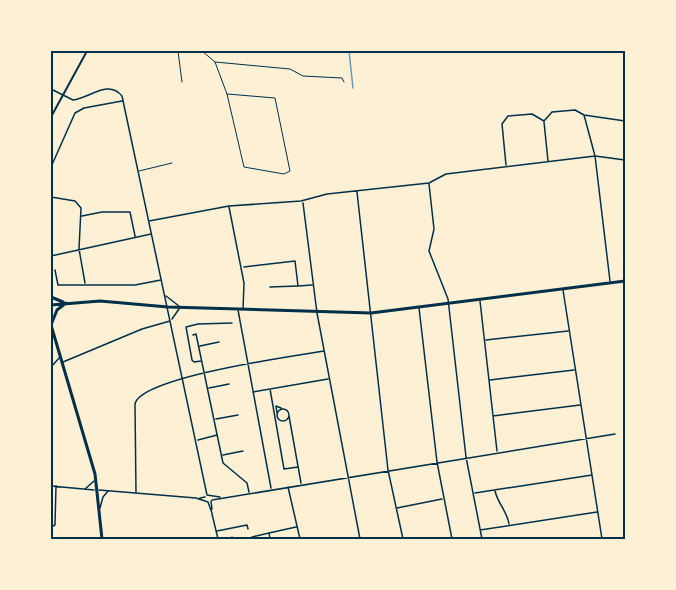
<svg xmlns="http://www.w3.org/2000/svg" width="676" height="590" viewBox="0 0 676 590" font-family="Rubik,sans-serif">
<rect width="100%" height="100%" fill="#fdf0d5"/>
<g fill="none" stroke-linecap="round" stroke-linejoin="round">
<path stroke="#669bbc" stroke-width="1.5" d="M 349,51 L 353,88"/>
<path stroke="#003049" stroke-width="1" d="M 178,51 L 182,82
M 202,51 L 215,62 L 290,69 L 303,76 L 342,78 L 344,82
M 215,62 L 227,94 L 244,167 L 284,174 L 290,171 L 275,98 L 227,94
M 139,171 L 172,163"/>
<path stroke="#003049" stroke-width="1.5" d="M 51,89 L 73,100 C 90,98 108,79 122,96 L 207,495
M 584,115 L 595,156 L 625,160
M 544,122 L 548,161
M 506,165 L 502,124 L 508,116 L 532,114 L 544,121 L 552,112 L 575,110 L 584,115 L 625,121
M 51,167 L 75,113 L 84,108 L 122,101
M 429,184 L 434,229 L 429,251 L 448,299 L 466,457 L 482,539
M 357,192 L 388,470 L 403,539
M 51,197 L 75,201 L 81,208 L 79,249 L 85,283
M 303,203 L 317,313 L 360,539
M 229,207 L 244,283 L 243,309
M 82,216 L 102,212 L 130,212 L 135,236
M 149,221 L 229,206 L 301,201 L 327,194 L 429,183 L 446,174 L 595,156 L 610,281
M 51,256 L 151,234
M 244,267 L 295,261 L 298,286 L 312,285
M 55,270 L 58,285 L 135,285 L 161,280
M 270,287 L 297,286
M 563,290 L 602,539
M 166,296 L 179,306
M 480,301 L 497,451
M 419,308 L 437,462 L 452,539
M 238,310 L 271,488
M 172,319 L 179,309
M 193,335 L 196,334 L 223,463 L 247,483 L 249,492
M 486,340 L 568,331
M 200,346 L 219,342
M 201,361 L 194,362 L 192,360 L 186,327 L 198,324 L 232,323
M 63,362 L 142,329 L 170,321
M 51,367 L 60,357
M 490,380 L 574,370
M 209,388 L 229,384
M 270,389 L 284,469 L 298,467
M 253,392 L 328,379
M277 415a6 6 0 1 1 12 0a6 6 0 1 1-12 0Z
M 277,413 L 276,406 L 281,408
M 289,416 L 301,483
M 493,416 L 580,405
M 216,419 L 238,415
M 198,440 L 217,435
M 223,455 L 243,451
M 51,486 L 94,490
M 288,487 L 300,539
M 85,489 L 94,481
M 99,490 L 196,498 L 208,502 L 212,513
M 495,491 C 498,504 507,511 509,524
M 136,493 L 135,404 C 141,377 294,356 324,351
M 475,493 L 592,475
M 207,495 L 220,497
M 200,498 L 205,497
M 212,500 L 615,434
M 211,501 L 212,509
M 100,508 L 103,497 L 108,491
M 397,508 L 442,499
M 212,514 L 218,539
M 51,527 L 55,525 L 56,486
M 480,530 L 597,512
M 217,531 L 247,525 L 248,529
M 232,537 L 232,539
M 252,539 L 252,537 L 269,533
M 270,539 L 269,533 L 296,527"/>
<path stroke="#003049" stroke-width="2" d="M 51,117 L 87,51"/>
<path stroke="#003049" stroke-width="3" d="M 51,297 L 63,302
M 51,305 L 100,301 L 168,307 L 371,313 L 625,281
M 51,325 L 95,474 L 102,539
M 51,325 L 57,310 L 66,303"/>
</g>
<rect width="676" height="590" fill="none" stroke="#fdf0d5" stroke-width="105"/>
<rect x="52" y="52" width="572" height="486" fill="none" stroke="#003049" stroke-width="2"/>
</svg>
